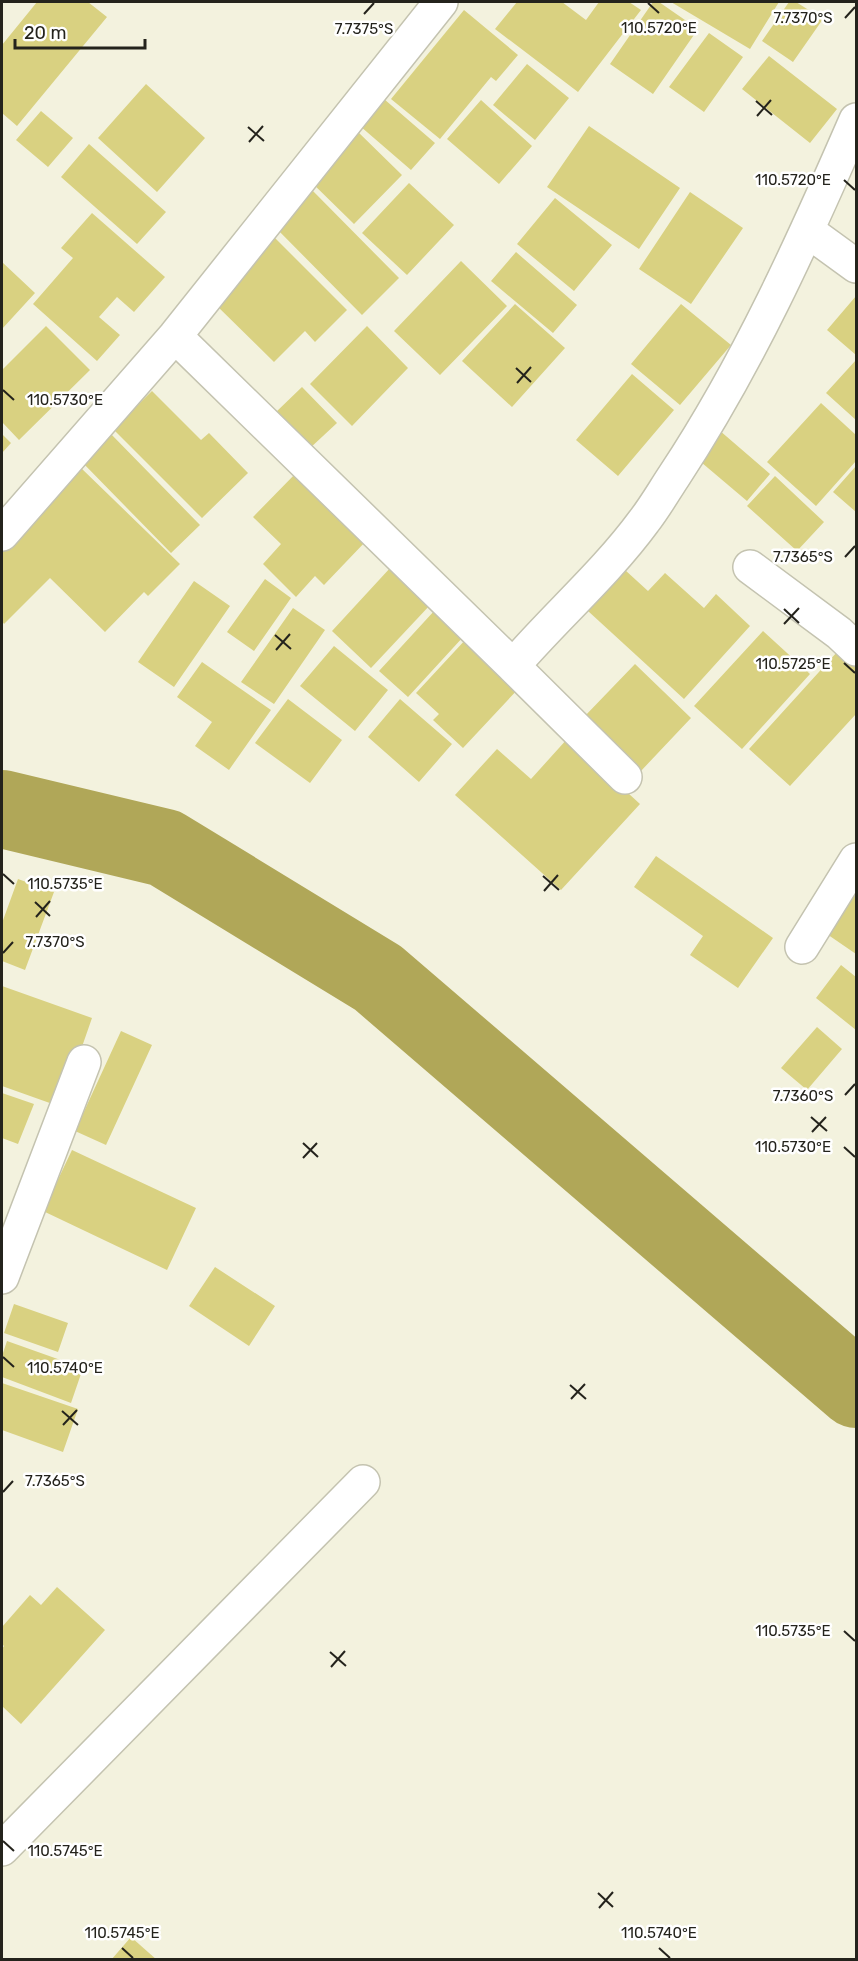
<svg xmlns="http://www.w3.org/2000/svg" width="858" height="1961" viewBox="0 0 858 1961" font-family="Rubik,sans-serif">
<rect width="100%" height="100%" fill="#f3f2de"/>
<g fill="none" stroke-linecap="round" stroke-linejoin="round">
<path stroke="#b0a758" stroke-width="78" d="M 2,809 L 165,848 L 378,978 L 856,1389"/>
</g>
<path fill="#d9d181" d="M 37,2 L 88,2 L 107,17 L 17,126 L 2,113 L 2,45 Z
M 517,2 L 562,2 L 586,20 L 599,2 L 629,2 L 641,10 L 578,92 L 495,29 Z
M 653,2 L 659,2 L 698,29 L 653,94 L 610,64 Z
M 671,2 L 779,2 L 750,49 Z
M 789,2 L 796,2 L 823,19 L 793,62 L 762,41 Z
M 464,10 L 518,55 L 496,81 L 491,77 L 440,139 L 391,99 Z
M 709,33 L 743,57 L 704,112 L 669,87 Z
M 769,56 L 837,109 L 810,143 L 742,89 Z
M 527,64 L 569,98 L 535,140 L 493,105 Z
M 146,84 L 205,138 L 157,192 L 98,138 Z
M 384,99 L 435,143 L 411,170 L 360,126 Z
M 481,100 L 532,146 L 499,184 L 447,139 Z
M 41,111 L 73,138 L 48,167 L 16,140 Z
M 589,126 L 680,188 L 639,249 L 547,187 Z
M 355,129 L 402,175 L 354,224 L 307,178 Z
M 89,144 L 166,212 L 137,244 L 61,177 Z
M 409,183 L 454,225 L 407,275 L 362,233 Z
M 310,188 L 399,278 L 362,315 L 273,225 Z
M 690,192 L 743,228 L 691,304 L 639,269 Z
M 555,198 L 612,245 L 574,291 L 517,244 Z
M 92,213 L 165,277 L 134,312 L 117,297 L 99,317 L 120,335 L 97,361 L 33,304 L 73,258 L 61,248 Z
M 272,235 L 347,310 L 315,342 L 305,331 L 274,362 L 214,303 Z
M 516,252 L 577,305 L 553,333 L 491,281 Z
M 461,261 L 507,306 L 440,375 L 394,331 Z
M 2,262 L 35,293 L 2,329 Z
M 856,296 L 856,355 L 827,330 Z
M 515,304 L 565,348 L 512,407 L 462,361 Z
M 681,304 L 731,345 L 680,405 L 631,364 Z
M 46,326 L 90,370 L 19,440 L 2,422 L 2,370 Z
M 367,326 L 408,368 L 352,426 L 310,384 Z
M 856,360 L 856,420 L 826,393 Z
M 632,374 L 674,410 L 618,476 L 576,440 Z
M 302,387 L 337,423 L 309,449 L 275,413 Z
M 152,391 L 201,440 L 209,433 L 248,473 L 202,518 L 113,429 Z
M 821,403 L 856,435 L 856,461 L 816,506 L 767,462 Z
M 719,430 L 770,474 L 747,501 L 695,457 Z
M 109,432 L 200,525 L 171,553 L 80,460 Z
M 2,434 L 11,443 L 2,453 Z
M 79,466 L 180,564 L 148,596 L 144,592 L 105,632 L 50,578 L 4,624 L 2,621 L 2,545 Z
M 856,466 L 856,512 L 833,492 Z
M 297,472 L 367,540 L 324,585 L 315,576 L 296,597 L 263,564 L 281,544 L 253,517 Z
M 775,476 L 824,522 L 797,551 L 747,506 Z
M 391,567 L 431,604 L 371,668 L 332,631 Z
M 625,570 L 648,591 L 665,573 L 704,608 L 716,594 L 750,626 L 684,699 L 588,611 Z
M 265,579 L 291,598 L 254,651 L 227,632 Z
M 194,581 L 230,606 L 174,687 L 138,662 Z
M 293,608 L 325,630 L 274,704 L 241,682 Z
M 435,610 L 464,636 L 408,697 L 379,671 Z
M 763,631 L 810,674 L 742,749 L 694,706 Z
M 467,638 L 520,687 L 463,748 L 433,720 L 439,714 L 416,693 Z
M 334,646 L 388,690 L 355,731 L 300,686 Z
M 838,651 L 856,668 L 856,714 L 790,786 L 749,749 Z
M 202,662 L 271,710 L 229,770 L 195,746 L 212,722 L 177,697 Z
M 635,664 L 691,718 L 640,772 L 583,718 Z
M 288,699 L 342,740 L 310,783 L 255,743 Z
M 400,699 L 452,744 L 419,782 L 368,737 Z
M 568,738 L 640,804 L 561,890 L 455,795 L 497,749 L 531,779 Z
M 656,856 L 773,938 L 738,988 L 690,955 L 703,936 L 634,887 Z
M 856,877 L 856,954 L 821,930 Z
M 18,879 L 54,892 L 25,970 L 2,961 L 2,923 Z
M 841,965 L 856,977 L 856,1030 L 816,998 Z
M 2,986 L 92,1018 L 61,1107 L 2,1086 Z
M 817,1027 L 842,1049 L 807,1090 L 781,1068 Z
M 121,1031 L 152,1045 L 106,1145 L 75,1131 Z
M 2,1093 L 34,1104 L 18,1144 L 2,1138 Z
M 72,1150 L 196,1208 L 167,1270 L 43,1211 Z
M 215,1267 L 275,1306 L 249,1346 L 189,1306 Z
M 14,1304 L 68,1323 L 58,1352 L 4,1333 Z
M 7,1341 L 83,1368 L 71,1403 L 2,1377 L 2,1356 Z
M 2,1383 L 78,1409 L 63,1452 L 2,1430 Z
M 57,1587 L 105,1630 L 21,1724 L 2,1706 L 2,1649 L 4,1646 L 2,1644 L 2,1627 L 30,1595 L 41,1605 Z
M 131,1937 L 157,1960 L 111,1960 Z"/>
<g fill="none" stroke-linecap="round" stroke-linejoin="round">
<g stroke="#c4c3b0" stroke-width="36">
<path id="minor" d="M 808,231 L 856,266
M 175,336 L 513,666 C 555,617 605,574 644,521 C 655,507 664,491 674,476 C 748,364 803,242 856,120
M 2,534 L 175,336 L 441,2
M 750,567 L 839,633 L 856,649
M 513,666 L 625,777
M 802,947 L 856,860
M 2,1277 L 84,1062
M 2,1849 L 363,1482"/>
</g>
<use href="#minor" stroke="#fff" stroke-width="33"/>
</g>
<path fill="none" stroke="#24231c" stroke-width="2" d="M 648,3 L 659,13M 364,14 L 374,3M 845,18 L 855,7M 756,101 L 772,115M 757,116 L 771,100M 248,127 L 264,141M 249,142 L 263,126M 844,180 L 855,190M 516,368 L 531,382M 517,383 L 531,367M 3,390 L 14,400M 845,557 L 855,546M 784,609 L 799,623M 784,624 L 799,608M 275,635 L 291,649M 276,650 L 290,634M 844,663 L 855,673M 3,874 L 14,884M 543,876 L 559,890M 544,891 L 558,875M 35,902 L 50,916M 36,917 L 50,901M 3,953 L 13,942M 845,1095 L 855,1084M 811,1117 L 827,1131M 812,1132 L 826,1117M 303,1143 L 318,1157M 844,1147 L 855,1157M 303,1158 L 317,1143M 3,1357 L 14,1367M 570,1385 L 586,1399M 571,1399 L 585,1384M 62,1411 L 78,1425M 63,1425 L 77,1410M 3,1492 L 13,1481M 844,1631 L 855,1641M 330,1652 L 346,1666M 331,1667 L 345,1651M 3,1841 L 14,1851M 598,1893 L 613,1907M 599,1908 L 613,1892M 122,1948 L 133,1958M 659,1948 L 670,1958"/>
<g font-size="15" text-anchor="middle" fill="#24231c" stroke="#fff" stroke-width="5" stroke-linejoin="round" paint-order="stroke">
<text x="803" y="23">7.7370°S</text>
<text x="659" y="33">110.5720°E</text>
<text x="364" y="34">7.7375°S</text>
<text x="793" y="185">110.5720°E</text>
<text x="65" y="405">110.5730°E</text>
<text x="803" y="562">7.7365°S</text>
<text x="793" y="669">110.5725°E</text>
<text x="65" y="889">110.5735°E</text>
<text x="55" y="947">7.7370°S</text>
<text x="803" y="1101">7.7360°S</text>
<text x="793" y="1152">110.5730°E</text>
<text x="65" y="1373">110.5740°E</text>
<text x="55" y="1486">7.7365°S</text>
<text x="793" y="1636">110.5735°E</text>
<text x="65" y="1856">110.5745°E</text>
<text x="122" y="1938">110.5745°E</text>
<text x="659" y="1938">110.5740°E</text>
</g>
<rect width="858" height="1961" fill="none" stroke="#24231c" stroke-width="6"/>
<path d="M15 39v9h130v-9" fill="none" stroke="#24231c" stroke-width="3"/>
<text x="24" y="39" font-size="18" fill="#24231c" stroke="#ffffff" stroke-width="4.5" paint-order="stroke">20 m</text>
</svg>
